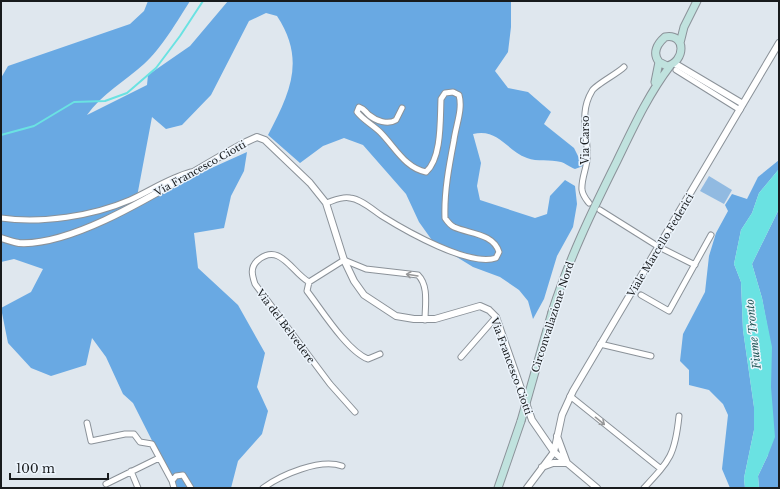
<svg xmlns="http://www.w3.org/2000/svg" width="780" height="489" viewBox="0 0 780 489" font-family="'Libre Baskerville',serif">
<rect width="100%" height="100%" fill="#dfe7ee"/>
<path fill="#91bae1" d="M 709,176 L 732,190 L 724,204 L 700,191 Z"/>
<path fill="#69a9e3" d="M 148,1 L 190,1 C 178,20 161,49 144,64 C 126,80 101,95 87,115 L 147,85 L 148,75 L 190,46 L 228,1 L 511,1 L 511,27 L 508,52 L 495,71 L 508,88 L 528,92 L 551,112 L 544,124 L 574,148 L 583,166 L 575,169 C 570,167 565,163 561,162 C 550,159 537,162 527,158 C 506,150 498,128 473,134 L 481,163 L 477,186 L 480,200 L 535,218 L 547,214 L 550,196 L 565,180 L 575,186 L 577,204 L 573,227 L 557,256 L 544,299 L 533,319 L 528,301 L 519,290 L 500,277 L 473,267 L 434,243 L 419,222 L 406,194 L 363,145 L 344,138 L 323,146 L 300,163 L 268,135 C 290,93 306,60 277,16 L 266,13 L 249,21 L 211,95 L 182,125 L 166,129 L 152,117 L 136,202 L 247,152 L 244,171 L 231,196 L 224,228 L 194,233 L 198,268 L 238,305 L 265,353 L 257,387 L 268,411 L 262,434 L 238,461 L 231,488 L 176,488 L 133,403 L 123,394 L 106,357 L 92,338 L 86,365 L 51,376 L 31,368 L 8,343 L 1,308 L 31,292 L 43,269 L 14,259 L 1,262 L 1,78 L 8,66 L 130,24 L 144,11 Z
M 779,160 L 779,169 L 759,193 L 752,213 L 741,230 L 734,264 L 741,282 L 743,330 L 754,407 L 754,430 L 744,478 L 745,488 L 730,488 L 722,469 L 728,415 L 723,404 L 709,390 L 689,385 L 689,370 L 680,361 L 683,334 L 705,292 L 709,256 L 716,233 L 728,211 L 725,205 L 732,194 L 747,199 L 758,177 Z
M 779,209 L 779,488 L 759,488 L 758,476 L 768,455 L 771,347 L 762,298 L 752,264 Z"/>
<path fill="#6ae2e2" d="M 779,169 L 779,209 L 752,264 L 762,298 L 772,347 L 771,387 L 775,437 L 768,455 L 758,476 L 759,488 L 745,488 L 744,478 L 754,430 L 754,407 L 743,330 L 741,282 L 734,264 L 741,230 L 752,213 L 759,193 Z"/>
<g fill="none" stroke-linecap="round" stroke-linejoin="round">
<path stroke="#6ae2e2" stroke-width="2" d="M 1,135 L 34,126 L 74,102 L 105,101 L 127,93 L 156,68 L 180,36 L 203,1"/>
<g stroke="#8b9299" stroke-width="7">
<path id="minor" d="M 676,70 L 740,110
M 326,203 C 333,201 342,196 350,198 C 361,199 373,210 382,216 C 406,231 469,267 496,258 L 499,252 C 493,233 469,234 454,227 C 450,225 447,221 445,218 C 444,192 449,166 454,140 C 456,125 463,109 459,95 L 453,92 L 445,93 L 441,99 C 440,119 442,158 426,172 C 405,168 395,147 380,132 C 373,125 363,120 357,112 L 359,107 C 365,109 365,112 369,115 C 376,121 388,125 396,120 L 402,108
M 589,203 C 586,199 583,196 582,190 C 581,180 586,170 587,160 C 589,135 578,114 592,91 C 595,85 617,74 624,67
M 600,210 L 659,247 L 695,265
M 1,218 C 41,224 93,216 130,200 C 150,191 169,178 191,172
M 309,282 L 307,291 C 321,309 347,351 368,359 L 380,354
M 641,295 L 669,311 L 711,235
M 600,344 L 651,356
M 461,357 L 496,317
M 570,396 L 661,469
M 355,412 L 330,384 L 255,284 C 252,275 250,268 257,261 C 280,241 292,273 309,282 L 344,260 L 366,269 L 418,275 C 429,286 425,305 425,320
M 87,423 L 91,441 L 125,434 L 134,434 L 140,442 L 152,444 L 172,481
M 131,471 L 138,488
M 106,484 L 159,458
M 174,488 L 172,481 L 176,476 L 183,475 L 191,488
M 263,488 C 281,475 320,458 342,466
M 644,488 C 670,460 675,455 679,416"/>
</g>
<g stroke="#8b9299" stroke-width="8">
<path id="tertiary" d="M 674,63 L 743,104
M 1,238 C 7,240 13,242 19,243 C 83,247 188,172 246,142 L 257,137 L 265,140 L 310,183 L 326,203 L 344,260 L 354,281 L 364,295 L 396,316 L 414,319 L 435,319 L 480,306 L 489,310 L 496,317 L 532,420 L 554,452 L 597,488
M 557,436 L 567,463
M 542,467 L 553,463 L 567,463
M 527,488 L 554,452 L 562,415 L 573,391 L 779,43"/>
</g>
<g stroke="#8b9299" stroke-width="9">
<path id="secondary" d="M 665,37 C 687,33 685,62 667,66 L 659,62 C 652,53 657,44 665,37 Z
M 680,43 L 684,27 L 697,1
M 655,82 L 659,62
M 552,312 C 569,259 592,211 617,161 C 633,128 648,95 670,66
M 498,488 L 521,421"/>
</g>
<use href="#minor" stroke="#fff" stroke-width="5"/>
<use href="#tertiary" stroke="#fff" stroke-width="6"/>
<use href="#secondary" stroke="#c0e2de" stroke-width="7"/>
<g stroke="#8b9299" stroke-width="9" stroke-linecap="butt">
<path id="secondary-bridge" d="M 521,421 L 552,312"/>
</g>
<use href="#secondary-bridge" stroke="#c0e2de" stroke-width="7"/>
</g>
<defs><path id="oneway-shaft" d="M-6 0H5M1.5-3L5.5 0L1.5 3" fill="none" stroke-width="1.6" stroke-linecap="round" stroke-linejoin="round"/></defs>
<g stroke="#979899">
<use href="#oneway-shaft" transform="translate(412 275) rotate(-171)"/>
<use href="#oneway-shaft" transform="translate(600 421) rotate(39)"/>
</g>
<g text-anchor="middle" stroke-width="3" stroke-linejoin="round" paint-order="stroke">
<g font-size="10" fill="#181b1d" stroke="#ecf4fc">
<text transform="translate(585 140) rotate(-90)" y="4">Via Carso</text>
<text transform="translate(200 168) rotate(-29)" y="4">Via Francesco Ciotti</text>
<text transform="translate(660 245) rotate(-59)" y="4">Viale Marcello Federici</text>
<text transform="translate(552 317) rotate(-72)" y="4">Circonvallazione Nord</text>
<text transform="translate(286 326) rotate(53)" y="4">Via del Belvedere</text>
<text transform="translate(512 366) rotate(70)" y="4">Via Francesco Ciotti</text>
</g>
<g font-size="11" font-style="italic" fill="#245858" stroke="#ecf4fc">
<text transform="translate(753 334) rotate(-96)" y="4">Fiume Tronto</text>
</g>
</g>
<rect width="780" height="489" fill="none" stroke="#181b1d" stroke-width="4"/>
<path d="M10 473v6h98v-6" fill="none" stroke="#181b1d" stroke-width="2"/>
<text x="16" y="473" font-size="12" fill="#181b1d" stroke="#ecf4fc" stroke-width="3" paint-order="stroke">100 m</text>
</svg>
